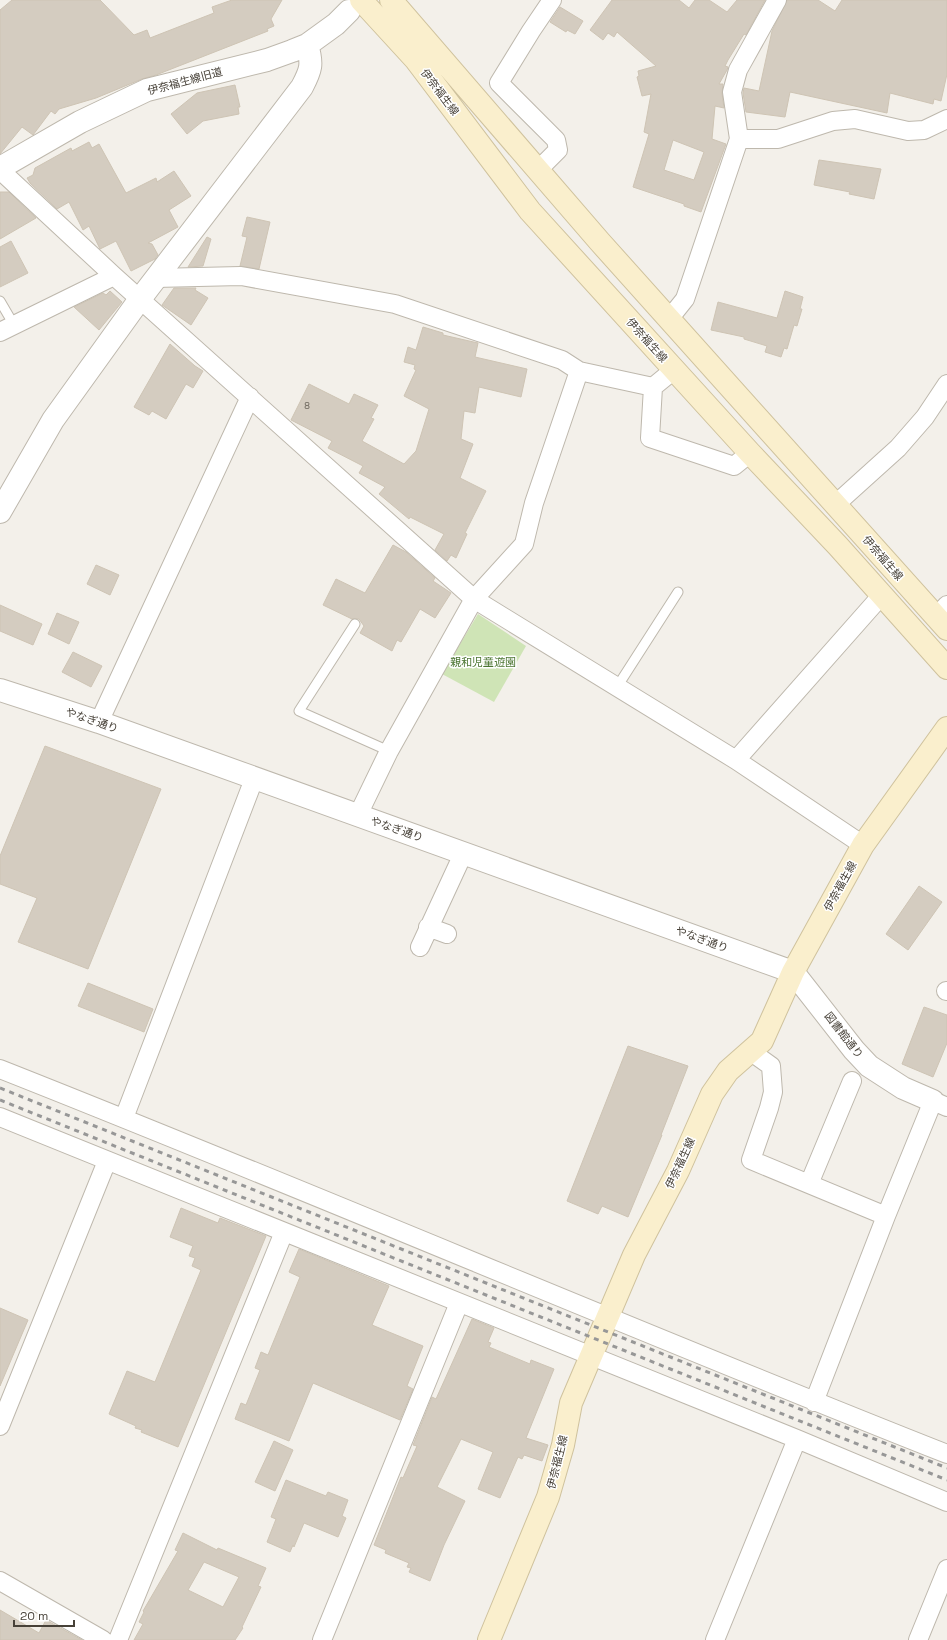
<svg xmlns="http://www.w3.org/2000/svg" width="947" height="1640" viewBox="0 0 947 1640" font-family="'Space Grotesk','Noto Sans JP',sans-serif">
<rect width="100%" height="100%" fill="#f3f0ea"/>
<path fill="#cfe4b6" d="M 478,614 L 526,646 L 494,702 L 442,674 Z"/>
<path fill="#d4ccc0" stroke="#cec4b4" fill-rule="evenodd" d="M 12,0 L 100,0 L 134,35 L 147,30 L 150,38 L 214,13 L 212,7 L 232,0 L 282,0 L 271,19 L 274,26 L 267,29 L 268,31 L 156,75 L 142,79 L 96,98 L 59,109 L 55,114 L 51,111 L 33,135 L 22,127 L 0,154 L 0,10 Z
M 612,0 L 679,0 L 689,8 L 695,0 L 709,0 L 727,12 L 737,0 L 765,0 L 746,35 L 744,34 L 728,60 L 725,66 L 728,67 L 727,70 L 719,84 L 723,84 L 722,93 L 724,108 L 715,106 L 712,139 L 726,144 L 701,212 L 684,206 L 684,204 L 633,187 L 649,134 L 644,132 L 651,94 L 642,96 L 637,77 L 639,76 L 638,71 L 656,66 L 617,32 L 614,37 L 608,33 L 603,40 L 590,30 ZM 673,140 L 704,152 L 694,180 L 664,170 Z
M 787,0 L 818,0 L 835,11 L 842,0 L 947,0 L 947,74 L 941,101 L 934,99 L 933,104 L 890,93 L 887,113 L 790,92 L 785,117 L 746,112 L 743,93 L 744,88 L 759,91 L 772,31 Z
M 560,7 L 583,21 L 575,34 L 567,30 L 566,32 L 550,22 Z
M 235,85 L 240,107 L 238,107 L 239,114 L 203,121 L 187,134 L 171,114 L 197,93 Z
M 89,142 L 92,148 L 99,144 L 126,193 L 156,178 L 157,182 L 174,171 L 191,196 L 169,210 L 178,227 L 148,243 L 152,244 L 158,255 L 155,259 L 131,271 L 116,241 L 100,249 L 89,226 L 83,230 L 69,202 L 57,209 L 30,183 L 27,178 L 33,175 L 35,168 L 71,148 L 72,151 Z
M 819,160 L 881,169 L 874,199 L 849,194 L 850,192 L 814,185 Z
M 0,192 L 9,192 L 36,218 L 0,239 Z
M 247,217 L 270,222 L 259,269 L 240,266 L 247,237 L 242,236 Z
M 207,237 L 211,239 L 203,266 L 188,267 Z
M 11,241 L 28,273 L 0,287 L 0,247 Z
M 174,288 L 196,288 L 195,290 L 208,298 L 191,325 L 162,305 Z
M 110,291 L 122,302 L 99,330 L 74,307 L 103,293 L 106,295 Z
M 785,291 L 803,297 L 800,309 L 802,309 L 797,326 L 794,325 L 787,349 L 784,348 L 781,357 L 765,352 L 767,346 L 744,339 L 744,337 L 711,330 L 718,302 L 777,318 Z
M 423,327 L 443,333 L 443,335 L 478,343 L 475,357 L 527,369 L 521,397 L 479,387 L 475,413 L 464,411 L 461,439 L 473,444 L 460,478 L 486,491 L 465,533 L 467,534 L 456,558 L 451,555 L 447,561 L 435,550 L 444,534 L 410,517 L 409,519 L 379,494 L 385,487 L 359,473 L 363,466 L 328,448 L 332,441 L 291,420 L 309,384 L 349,404 L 354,394 L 378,405 L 371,418 L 374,419 L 362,441 L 404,464 L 416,451 L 429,409 L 404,396 L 416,370 L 414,369 L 415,365 L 404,362 L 408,347 L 416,350 Z
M 170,344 L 195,366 L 203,371 L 193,388 L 186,384 L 166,419 L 152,411 L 149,415 L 134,407 Z
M 393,545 L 406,552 L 435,578 L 433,581 L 451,593 L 435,618 L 420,609 L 401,642 L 397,640 L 392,651 L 360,633 L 364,626 L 359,619 L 352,619 L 323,605 L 336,579 L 365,593 Z
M 96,565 L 119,575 L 110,595 L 87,584 Z
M 0,605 L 42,624 L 33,645 L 0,631 Z
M 57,613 L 79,622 L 69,644 L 48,634 Z
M 73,652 L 102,666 L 91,687 L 62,672 Z
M 45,746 L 161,789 L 88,969 L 18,942 L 37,898 L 0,884 L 0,856 Z
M 919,886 L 942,902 L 908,950 L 886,934 Z
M 88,983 L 153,1009 L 144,1032 L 78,1006 Z
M 924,1007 L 947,1015 L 947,1043 L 933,1077 L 902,1064 Z
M 628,1046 L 688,1066 L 661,1135 L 662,1135 L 628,1217 L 602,1206 L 598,1214 L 567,1201 Z
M 181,1208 L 218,1223 L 220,1218 L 266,1236 L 178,1447 L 141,1432 L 142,1430 L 135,1428 L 136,1426 L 109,1414 L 127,1371 L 155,1382 L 201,1270 L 192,1266 L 195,1258 L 189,1256 L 193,1246 L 170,1237 Z
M 299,1249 L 389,1286 L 372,1325 L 423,1346 L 407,1386 L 413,1389 L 400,1420 L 313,1383 L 289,1441 L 235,1419 L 241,1403 L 246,1405 L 260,1370 L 255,1368 L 261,1352 L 268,1355 L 300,1277 L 289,1272 Z
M 0,1308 L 28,1320 L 0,1386 Z
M 472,1319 L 494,1328 L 488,1342 L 491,1343 L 489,1347 L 530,1364 L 531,1360 L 554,1369 L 526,1438 L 548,1445 L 542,1461 L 524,1455 L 522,1459 L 518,1457 L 500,1498 L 478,1489 L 493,1452 L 461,1439 L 437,1487 L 465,1501 L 444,1545 L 430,1581 L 409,1572 L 411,1568 L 407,1567 L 409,1563 L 385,1553 L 386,1550 L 374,1545 L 401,1477 L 403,1478 L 417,1446 L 413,1445 L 432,1397 L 436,1399 Z
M 274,1441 L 293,1450 L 275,1491 L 255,1482 Z
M 286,1480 L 326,1496 L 328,1492 L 348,1500 L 342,1516 L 346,1518 L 338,1537 L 304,1523 L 294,1547 L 293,1545 L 290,1552 L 267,1542 L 276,1519 L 271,1517 Z
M 183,1533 L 217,1550 L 218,1548 L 266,1568 L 258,1586 L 261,1587 L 242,1627 L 243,1628 L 235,1640 L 134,1640 L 143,1624 L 139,1622 L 144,1612 L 143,1611 L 178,1551 L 175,1550 ZM 204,1562 L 239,1577 L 223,1607 L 188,1590 Z
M 0,1610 L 39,1633 L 46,1620 L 82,1640 L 0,1640 Z"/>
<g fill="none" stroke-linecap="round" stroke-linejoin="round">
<g stroke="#beb8ad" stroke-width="11">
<path id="service" d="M 0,301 L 14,325
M 355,624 L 299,711 L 389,751
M 617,687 L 678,592"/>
</g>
<g stroke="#beb8ad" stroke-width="20">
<path id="minor" d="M 739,139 L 778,139 L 833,121 L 855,119 L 908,131 L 924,130 L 947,119
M 0,170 L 114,276 L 474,599 L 736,760 L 863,845
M 538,170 L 558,150 L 556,140 L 499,83 L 531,31 L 552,0
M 155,278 L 241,276 L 395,304 L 562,360 L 579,371 L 653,387
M 669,319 L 685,299 L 739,139 L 732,92 L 738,70 L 777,0
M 0,332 L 114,276
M 675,369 L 653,387 L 650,438 L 734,466 L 750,453
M 836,504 L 898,448 L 925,417 L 947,384
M 936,617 L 947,605
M 99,722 L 250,397
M 736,760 L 881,596
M 358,815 L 389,751 L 474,599 L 524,544 L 534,503 L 579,371
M 428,927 L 447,934
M 420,947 L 464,852
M 946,991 L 947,991
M 750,1051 L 771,1066 L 773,1092 L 769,1108 L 751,1160 L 886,1216
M 0,1069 C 317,1194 630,1329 947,1454
M 0,1117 L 797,1439 L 947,1502
M 124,1118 L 254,779
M 809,1184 L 852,1081
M 814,1402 L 886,1216 L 933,1101 L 947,1107
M 0,1426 L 107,1161
M 0,1581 L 103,1640
M 118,1640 L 284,1232
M 322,1640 L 459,1303
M 715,1640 L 797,1439
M 918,1640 L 947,1569"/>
</g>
<g stroke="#beb8ad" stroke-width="24">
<path id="tertiary" d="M 0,168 L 80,122 L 147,90 L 267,60 L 292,51 L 307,45 L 336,24 L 349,11
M 0,512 L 53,420 L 140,299 L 302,87 C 311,70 313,64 307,45
M 0,690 L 99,722 L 793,972 L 854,1050 L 869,1066 L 903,1088 L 933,1101"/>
</g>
<g stroke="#cfc29d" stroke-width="24">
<path id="secondary" d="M 361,0 L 416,60 L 530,211 L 750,453 L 838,546 L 947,668
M 391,0 L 600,242 L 947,629
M 489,1640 L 548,1497 L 563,1445 L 571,1403 L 634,1255 L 678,1171 L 712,1094 L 728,1071 L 762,1041 L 793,972 L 863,845 L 947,728"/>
</g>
<use href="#service" stroke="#fff" stroke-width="9"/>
<use href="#minor" stroke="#fff" stroke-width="18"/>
<use href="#tertiary" stroke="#fff" stroke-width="22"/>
<use href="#secondary" stroke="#faefcd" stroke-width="22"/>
<path stroke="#979797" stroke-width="3" stroke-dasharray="5 5" stroke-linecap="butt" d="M 0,1088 L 947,1468
M 0,1100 L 947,1480"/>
</g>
<g text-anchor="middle" stroke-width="3" stroke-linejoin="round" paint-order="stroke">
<g font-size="9" fill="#6a645a">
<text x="307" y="409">8</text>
</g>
<g font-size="11" fill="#474138" stroke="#fff">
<text transform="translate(185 81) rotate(-15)" y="4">伊奈福生線旧道</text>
<text transform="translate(440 92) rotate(53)" y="4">伊奈福生線</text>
<text transform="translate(647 340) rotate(48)" y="4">伊奈福生線</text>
<text transform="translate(883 558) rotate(49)" y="4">伊奈福生線</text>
<text transform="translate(92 720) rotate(19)" y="4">やなぎ通り</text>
<text transform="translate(397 829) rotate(19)" y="4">やなぎ通り</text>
<text transform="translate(840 886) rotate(-61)" y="4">伊奈福生線</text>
<text transform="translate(702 939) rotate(20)" y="4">やなぎ通り</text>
<text transform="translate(844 1035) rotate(52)" y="4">図書館通り</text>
<text transform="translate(680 1163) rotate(-65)" y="4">伊奈福生線</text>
<text transform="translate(557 1462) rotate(-76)" y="4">伊奈福生線</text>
</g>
<g font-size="11" fill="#4a7430" stroke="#fff">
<text x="483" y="666">親和児童遊園</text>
</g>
</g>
<path d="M14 1620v6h60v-6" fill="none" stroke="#474138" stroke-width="2"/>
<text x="20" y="1620" font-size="12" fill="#474138" stroke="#ffffff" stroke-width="3" paint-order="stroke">20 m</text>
</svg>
